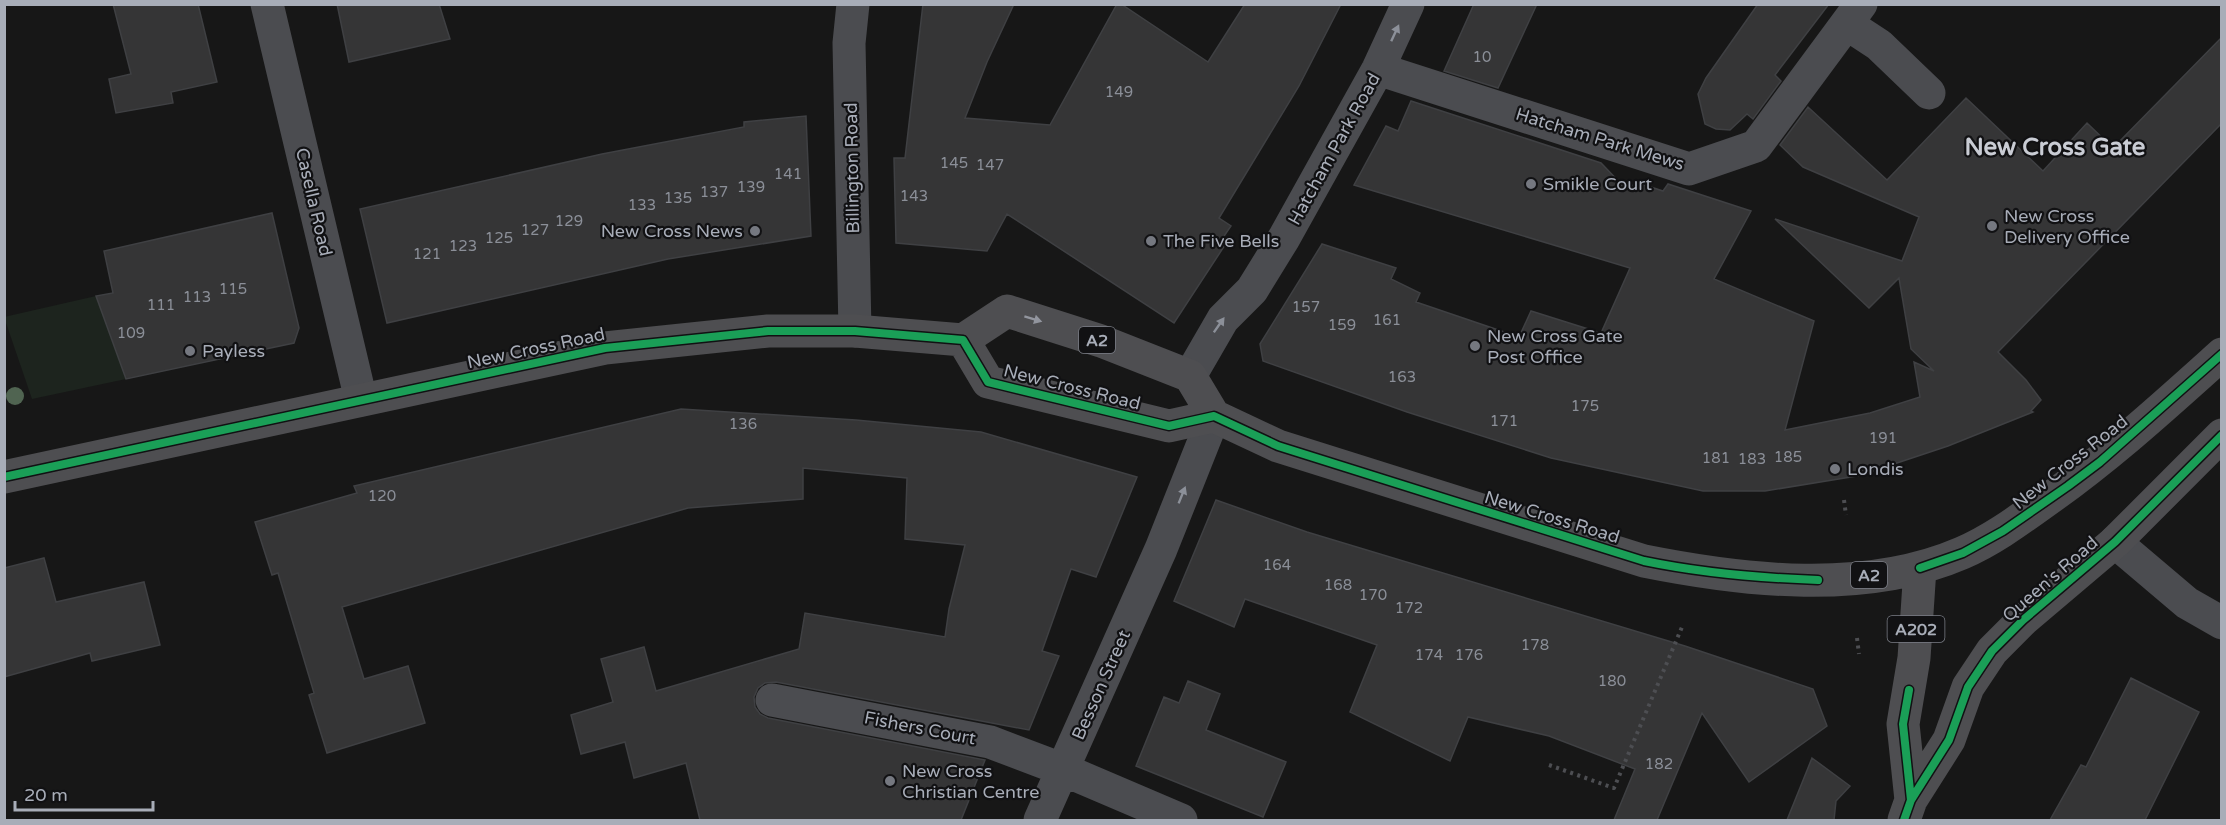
<svg xmlns="http://www.w3.org/2000/svg" width="2226" height="825" viewBox="0 0 2226 825" font-family="'Varela Round',sans-serif">
<rect width="100%" height="100%" fill="#171717"/>
<path fill="#1d241e" d="M 96,296 L 126,379 L 32,399 L 4,317 Z"/>
<path fill="#353536" stroke="#3f4043" stroke-width="1.5" d="M 113,4 L 198,4 L 217,82 L 171,92 L 173,103 L 116,113 L 109,79 L 131,74 Z
M 337,4 L 439,4 L 450,39 L 349,62 Z
M 923,4 L 1014,4 L 987,62 L 965,118 L 1050,125 L 1117,4 L 1121,4 L 1208,62 L 1245,4 L 1341,4 L 1299,86 L 1219,218 L 1231,226 L 1220,242 L 1225,245 L 1174,323 L 1007,214 L 987,251 L 896,243 L 894,158 L 905,158 Z
M 1474,4 L 1537,4 L 1498,88 L 1444,71 Z
M 1758,4 L 1829,4 L 1775,75 L 1781,81 L 1753,119 L 1747,114 L 1730,130 L 1716,129 L 1705,124 L 1698,94 L 1706,78 Z
M 2222,37 L 2222,123 L 1998,352 L 2026,380 L 2041,400 L 2031,411 L 2033,412 L 1948,446 L 1873,471 L 1857,476 L 1765,491 L 1703,491 L 1551,458 L 1407,412 L 1263,361 L 1260,344 L 1322,244 L 1396,268 L 1391,279 L 1420,293 L 1416,302 L 1519,337 L 1531,311 L 1601,333 L 1630,268 L 1354,185 L 1386,126 L 1398,131 L 1411,101 L 1601,163 L 1625,188 L 1639,183 L 1663,191 L 1668,184 L 1751,211 L 1714,279 L 1814,321 L 1785,430 L 1870,413 L 1920,397 L 1914,362 L 1934,371 L 1911,349 L 1899,278 L 1869,308 L 1775,219 L 1902,261 L 1919,217 L 1803,167 L 1780,145 L 1808,107 L 1887,180 L 1966,98 L 2043,171 L 2087,123 L 2113,148 Z
M 806,116 L 811,236 L 668,259 L 387,323 L 360,209 L 602,154 L 744,127 L 744,122 Z
M 272,213 L 299,328 L 294,343 L 126,379 L 96,296 L 113,293 L 104,251 Z
M 681,409 L 856,420 L 981,432 L 1137,477 L 1096,577 L 1071,569 L 1042,651 L 1059,656 L 1029,730 L 776,682 L 765,683 L 758,688 L 754,697 L 755,707 L 760,714 L 768,718 L 985,760 L 961,820 L 700,820 L 686,763 L 634,778 L 625,742 L 581,754 L 571,715 L 613,702 L 601,659 L 644,647 L 656,691 L 799,649 L 805,613 L 945,637 L 949,609 L 965,545 L 905,539 L 907,478 L 803,468 L 803,499 L 688,508 L 342,607 L 364,679 L 408,666 L 425,723 L 327,753 L 309,695 L 314,693 L 278,573 L 272,575 L 255,522 L 357,493 L 354,486 Z
M 1216,500 L 1307,532 L 1685,646 L 1813,689 L 1827,726 L 1749,782 L 1702,713 L 1657,820 L 1614,820 L 1635,769 L 1549,736 L 1468,717 L 1450,761 L 1350,712 L 1377,645 L 1245,599 L 1234,627 L 1174,601 Z
M 44,558 L 56,602 L 144,582 L 160,645 L 92,661 L 90,653 L 4,677 L 4,568 Z
M 2131,678 L 2199,712 L 2145,820 L 2050,820 L 2081,765 L 2086,767 Z
M 1188,681 L 1220,694 L 1206,730 L 1286,762 L 1263,817 L 1136,766 L 1164,697 L 1179,703 Z
M 1812,758 L 1850,786 L 1836,801 L 1834,820 L 1787,820 Z"/>
<g fill="none" stroke-linecap="round" stroke-linejoin="round">
<path stroke="#4d4e52" stroke-width="4" stroke-dasharray="3 4.5" stroke-linecap="butt" d="M 1844,500 L 1846,515
M 1857,638 L 1859,654
M 1549,765 L 1614,788 L 1682,627"/>
<path stroke="#4b4c50" stroke-width="33" d="M 267,4 L 361,400
M 853,4 L 849,43 L 855,331
M 1847,24 L 1879,45 L 1929,93
M 1378,69 L 1689,169 L 1756,146 L 1861,4
M 1190,376 L 1223,319 L 1252,290 L 1284,238 L 1378,69 L 1408,4
M 2115,542 L 2187,603 L 2222,623
M 772,700 L 990,742 L 1064,770 L 1181,820
M 1040,820 L 1161,549 L 1214,416"/>
<path stroke="#4e4e51" stroke-width="33" d="M 963,340 L 988,382 L 1169,426 L 1214,416
M 4,477 L 605,348 L 768,331 L 855,331 L 963,340 L 1007,311 L 1101,341 L 1190,376 L 1214,416 L 1278,446 L 1644,561 C 1744,581 1865,595 1962,553 C 1990,541 2015,523 2040,505 C 2105,460 2163,407 2222,354
M 1911,800 L 1903,724 L 1914,658 L 1920,568
M 1904,820 L 1911,800 L 1949,740 L 1968,687 L 1992,651 L 2023,620 L 2115,542 L 2222,435"/>
<g stroke="#111113" stroke-width="11">
<path id="cycleway" d="M 4,477 L 605,348 L 768,331 L 855,331 L 963,340 L 988,382 L 1169,426 L 1214,416 L 1278,446 L 1644,561 C 1702,573 1759,578 1818,580
M 1920,568 L 1963,553 L 2003,531 L 2068,486 L 2100,462 L 2222,354
M 1909,690 L 1903,724 L 1911,800
M 1904,820 L 1911,800 L 1949,740 L 1968,687 L 1992,651 L 2023,620 L 2115,542 L 2222,435"/>
</g>
<use href="#cycleway" stroke="#1a9f57" stroke-width="8"/>
</g>
<circle fill="#506451" cx="15" cy="396" r="9"/>
<defs><path id="oneway-solid" d="M-6-.8H1V-3.2L6.5 0L1 3.2V.8H-6Z" transform="scale(1.5)"/></defs>
<g fill="#8c9099">
<use href="#oneway-solid" transform="translate(1395 33) rotate(-65)"/>
<use href="#oneway-solid" transform="translate(1219 325) rotate(-55)"/>
<use href="#oneway-solid" transform="translate(1182 495) rotate(-68)"/>
</g>
<use fill="#92959e" href="#oneway-solid" transform="translate(1033 319) rotate(17)"/>
<g fill="#757880" stroke="#111113" stroke-width="2">
<circle cx="1531" cy="184" r="6"/>
<circle cx="1992" cy="226" r="6"/>
<circle cx="755" cy="231" r="6"/>
<circle cx="1151" cy="241" r="6"/>
<circle cx="1475" cy="346" r="6"/>
<circle cx="190" cy="351" r="6"/>
<circle cx="1835" cy="469" r="6"/>
<circle cx="890" cy="781" r="6"/>
</g>
<g text-anchor="middle" stroke-width="4.5" stroke-linejoin="round" paint-order="stroke">
<g font-size="15" fill="#8b8f98">
<text x="1482" y="62">10</text>
<text x="1119" y="97">149</text>
<text x="954" y="168">145</text>
<text x="990" y="170">147</text>
<text x="788" y="179">141</text>
<text x="751" y="192">139</text>
<text x="714" y="197">137</text>
<text x="914" y="201">143</text>
<text x="678" y="203">135</text>
<text x="642" y="210">133</text>
<text x="569" y="226">129</text>
<text x="535" y="235">127</text>
<text x="499" y="243">125</text>
<text x="463" y="251">123</text>
<text x="427" y="259">121</text>
<text x="233" y="294">115</text>
<text x="197" y="302">113</text>
<text x="161" y="310">111</text>
<text x="1306" y="312">157</text>
<text x="1387" y="325">161</text>
<text x="1342" y="330">159</text>
<text x="131" y="338">109</text>
<text x="1402" y="382">163</text>
<text x="1585" y="411">175</text>
<text x="1504" y="426">171</text>
<text x="743" y="429">136</text>
<text x="1883" y="443">191</text>
<text x="1788" y="462">185</text>
<text x="1716" y="463">181</text>
<text x="1752" y="464">183</text>
<text x="382" y="501">120</text>
<text x="1277" y="570">164</text>
<text x="1338" y="590">168</text>
<text x="1373" y="600">170</text>
<text x="1409" y="613">172</text>
<text x="1535" y="650">178</text>
<text x="1429" y="660">174</text>
<text x="1469" y="660">176</text>
<text x="1612" y="686">180</text>
<text x="1659" y="769">182</text>
</g>
<g fill="#111113" stroke="#7b7e86" stroke-width="1.5">
<rect x="1079" y="327" width="36" height="26" rx="4.5"/>
<rect x="1851" y="562" width="36" height="26" rx="4.5"/>
<rect x="1887.5" y="616" width="57" height="26" rx="4.5"/>
</g>
<g font-size="16" font-weight="bold" fill="#a8adb8">
<text x="1097" y="346">A2</text>
<text x="1869" y="581">A2</text>
<text x="1916" y="635">A202</text>
</g>
<g font-size="18" fill="#a8adb8" stroke="#111113">
<text transform="translate(1600 139) rotate(17)" y="6">Hatcham Park Mews</text>
<text transform="translate(1334 149) rotate(-61)" y="6">Hatcham Park Road</text>
<text transform="translate(852 168) rotate(-91)" y="6">Billington Road</text>
<text transform="translate(314 202) rotate(77)" y="6">Casella Road</text>
<text transform="translate(536 348) rotate(-12)" y="6">New Cross Road</text>
<text transform="translate(1072 387) rotate(14)" y="6">New Cross Road</text>
<text transform="translate(2070 462) rotate(-38)" y="6">New Cross Road</text>
<text transform="translate(1552 517) rotate(17)" y="6">New Cross Road</text>
<text transform="translate(2050 579) rotate(-41)" y="6">Queen's Road</text>
<text transform="translate(1101 685) rotate(-66)" y="6">Besson Street</text>
<text transform="translate(920 728) rotate(11)" y="6">Fishers Court</text>
</g>
<g font-size="18" fill="#a8adb8" stroke="#111113" text-anchor="start">
<text x="1543" y="190">Smikle Court</text>
<text x="2004" y="222">New Cross<tspan x="2004" dy="21">Delivery Office</tspan></text>
<text x="743" y="237" text-anchor="end">New Cross News</text>
<text x="1163" y="247">The Five Bells</text>
<text x="1487" y="342">New Cross Gate<tspan x="1487" dy="21">Post Office</tspan></text>
<text x="202" y="357">Payless</text>
<text x="1847" y="475">Londis</text>
<text x="902" y="777">New Cross<tspan x="902" dy="21">Christian Centre</tspan></text>
</g>
<g font-size="24" font-weight="bold" fill="#c9ccd4" stroke="#111113">
<text x="2055" y="155">New Cross Gate</text>
</g>
</g>
<rect width="2226" height="825" fill="none" stroke="#a8adb8" stroke-width="12"/>
<path d="M15 801v9h138v-9" fill="none" stroke="#a8adb8" stroke-width="3"/>
<text x="24" y="801" font-size="18" fill="#a8adb8" stroke="#111113" stroke-width="4.5" paint-order="stroke">20 m</text>
</svg>
